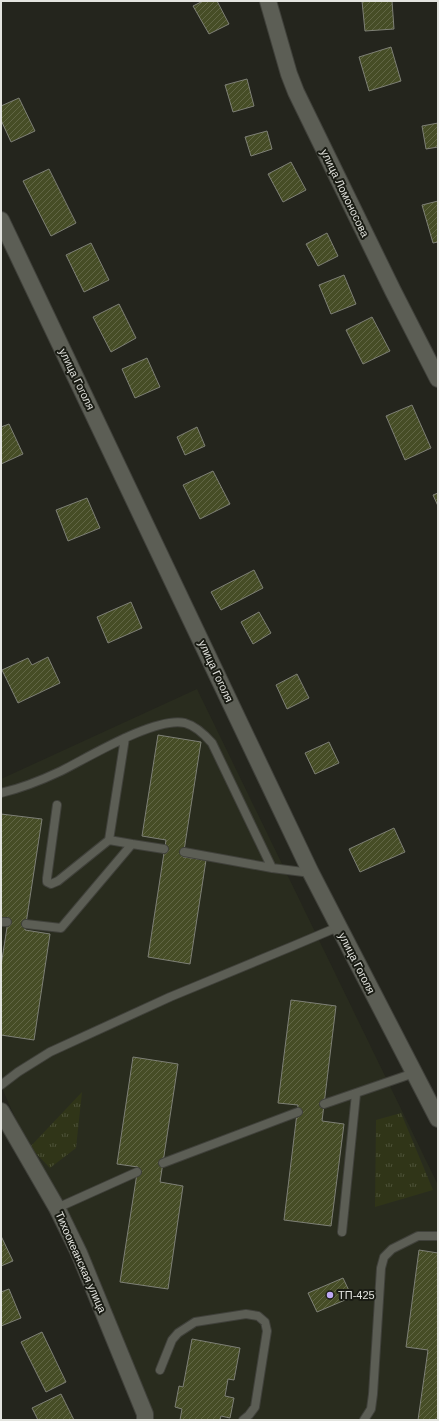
<svg xmlns="http://www.w3.org/2000/svg" width="439" height="1421" viewBox="0 0 439 1421" font-family="Arial,sans-serif">
<defs>
<pattern id="park-tufts" width="24" height="20" patternUnits="userSpaceOnUse"><rect width="24" height="20" fill="#303518"/><path d="M3 7l-1-3M5 7V3M7 7l1-3M15 17l-1-3M17 17v-4M19 17l1-3" fill="none" stroke="#4e5239"/></pattern>
<pattern id="building-hatch" width="6" height="6" patternUnits="userSpaceOnUse"><rect width="6" height="6" fill="#464d26"/><path d="M-1 1l2-2M0 6l6-6M5 7l2-2" fill="none" stroke="#616645"/></pattern>
</defs>
<rect width="100%" height="100%" fill="#24251d"/>
<path fill="#292c1e" d="M 197,689 L 438,1185 L 438,1420 L 150,1420 L 1,1086 L 1,779 Z"/>
<path fill="url(#park-tufts)" d="M 82,1092 L 76,1148 L 50,1168 L 30,1147 Z
M 401,1113 L 433,1190 L 375,1207 L 376,1120 Z"/>
<path fill="url(#building-hatch)" stroke="#7e8076" d="M 203,1 L 217,1 L 229,24 L 209,34 L 193,6 Z
M 362,1 L 392,1 L 394,29 L 365,31 Z
M 391,47 L 401,81 L 369,91 L 359,57 Z
M 247,79 L 254,106 L 233,112 L 225,85 Z
M 19,98 L 35,131 L 11,142 L 1,120 L 1,106 Z
M 438,123 L 438,147 L 426,149 L 422,126 Z
M 267,131 L 272,149 L 251,156 L 245,137 Z
M 291,162 L 306,190 L 283,202 L 268,174 Z
M 49,169 L 76,223 L 51,236 L 23,181 Z
M 438,201 L 438,242 L 433,243 L 422,205 Z
M 327,233 L 338,256 L 318,266 L 306,244 Z
M 91,243 L 109,280 L 84,292 L 66,255 Z
M 344,275 L 356,304 L 331,314 L 319,285 Z
M 119,304 L 136,338 L 111,352 L 93,317 Z
M 372,317 L 390,351 L 363,364 L 346,330 Z
M 147,358 L 160,387 L 135,398 L 122,369 Z
M 412,405 L 431,448 L 405,460 L 386,416 Z
M 9,424 L 23,454 L 1,464 L 1,427 Z
M 197,427 L 205,446 L 185,455 L 177,437 Z
M 213,471 L 230,504 L 200,519 L 183,485 Z
M 438,493 L 438,506 L 433,495 Z
M 87,498 L 100,528 L 68,541 L 56,510 Z
M 254,570 L 263,588 L 221,610 L 211,592 Z
M 131,602 L 142,628 L 108,643 L 97,617 Z
M 259,612 L 271,633 L 253,644 L 241,622 Z
M 48,657 L 60,683 L 18,703 L 2,670 L 28,658 L 32,665 Z
M 297,674 L 309,698 L 287,709 L 276,685 Z
M 158,735 L 201,742 L 183,857 L 206,860 L 190,964 L 148,957 L 166,840 L 142,836 Z
M 329,742 L 339,763 L 315,774 L 305,753 Z
M 1,814 L 42,819 L 25,930 L 50,934 L 34,1040 L 1,1035 L 1,966 L 8,921 L 1,920 Z
M 394,828 L 405,852 L 360,872 L 349,849 Z
M 291,1000 L 336,1006 L 322,1121 L 344,1124 L 331,1226 L 284,1220 L 298,1105 L 278,1103 Z
M 133,1057 L 178,1064 L 160,1182 L 183,1186 L 168,1289 L 120,1282 L 138,1167 L 117,1164 Z
M 1,1236 L 13,1261 L 1,1266 Z
M 419,1250 L 438,1253 L 438,1420 L 418,1420 L 428,1350 L 406,1347 Z
M 343,1278 L 352,1297 L 317,1312 L 308,1293 Z
M 9,1289 L 21,1318 L 1,1326 L 1,1292 Z
M 42,1332 L 66,1382 L 46,1392 L 21,1342 Z
M 192,1339 L 240,1348 L 234,1380 L 228,1379 L 225,1396 L 234,1398 L 230,1418 L 221,1416 L 220,1420 L 180,1420 L 182,1409 L 175,1407 L 179,1386 L 183,1387 Z
M 61,1394 L 74,1420 L 38,1420 L 32,1408 Z"/>
<g fill="none" stroke-linecap="round" stroke-linejoin="round">
<g stroke="#40413b" stroke-width="10">
<path id="service" d="M 1,793 C 22,788 42,780 61,771 C 89,757 156,716 185,723 C 196,726 205,735 212,743 L 272,868
M 57,805 L 47,878 L 47,882 L 51,884 L 58,881 L 109,840 L 125,738
M 109,840 L 132,844
M 184,852 L 272,868 L 311,873
M 1,922 L 7,922
M 26,924 L 61,928 L 132,844 L 164,849
M 1,1085 L 18,1072 L 50,1052 L 170,997 L 293,946 L 338,927
M 324,1104 L 414,1073
M 163,1163 L 298,1112
M 57,1208 L 137,1172
M 342,1232 L 356,1094
M 160,1370 L 172,1340 L 178,1333 L 195,1322 L 246,1314 L 258,1316 L 265,1322 L 267,1331 L 255,1407 L 249,1415 L 243,1420
M 364,1420 L 371,1409 L 373,1394 L 381,1268 L 384,1257 L 392,1249 L 418,1236 L 438,1236"/>
</g>
<g stroke="#40413b" stroke-width="18">
<path id="minor" d="M 268,1 L 289,74 L 296,92 L 393,291 L 438,379
M 1,220 L 311,873 L 438,1119
M 1,1111 L 57,1208 L 79,1253 L 145,1414 L 145,1420"/>
</g>
<use href="#service" stroke="#5c5e55" stroke-width="8"/>
<use href="#minor" stroke="#5c5e55" stroke-width="16"/>
</g>
<circle fill="#bfa9f4" stroke="#1a1c14" stroke-width="1.5" cx="330" cy="1295" r="4"/>
<g text-anchor="middle" stroke-width="4" stroke-linejoin="round" paint-order="stroke">
<g font-size="11" fill="#e3e4df" stroke="#1a1c14">
<text transform="translate(345 193) rotate(64)" y="4">улица Ломоносова</text>
<text transform="translate(77 379) rotate(64)" y="4">улица Гоголя</text>
<text transform="translate(216 671) rotate(65)" y="4">улица Гоголя</text>
<text transform="translate(357 963) rotate(63)" y="4">улица Гоголя</text>
<text transform="translate(81 1262) rotate(66)" y="4">Тихоокеанская улица</text>
</g>
<g font-size="11" fill="#e3e4df" stroke="#1a1c14" text-anchor="start">
<text x="338" y="1299">ТП-425</text>
</g>
</g>
<rect width="439" height="1421" fill="none" stroke="#e3e4df" stroke-width="4"/>
</svg>
